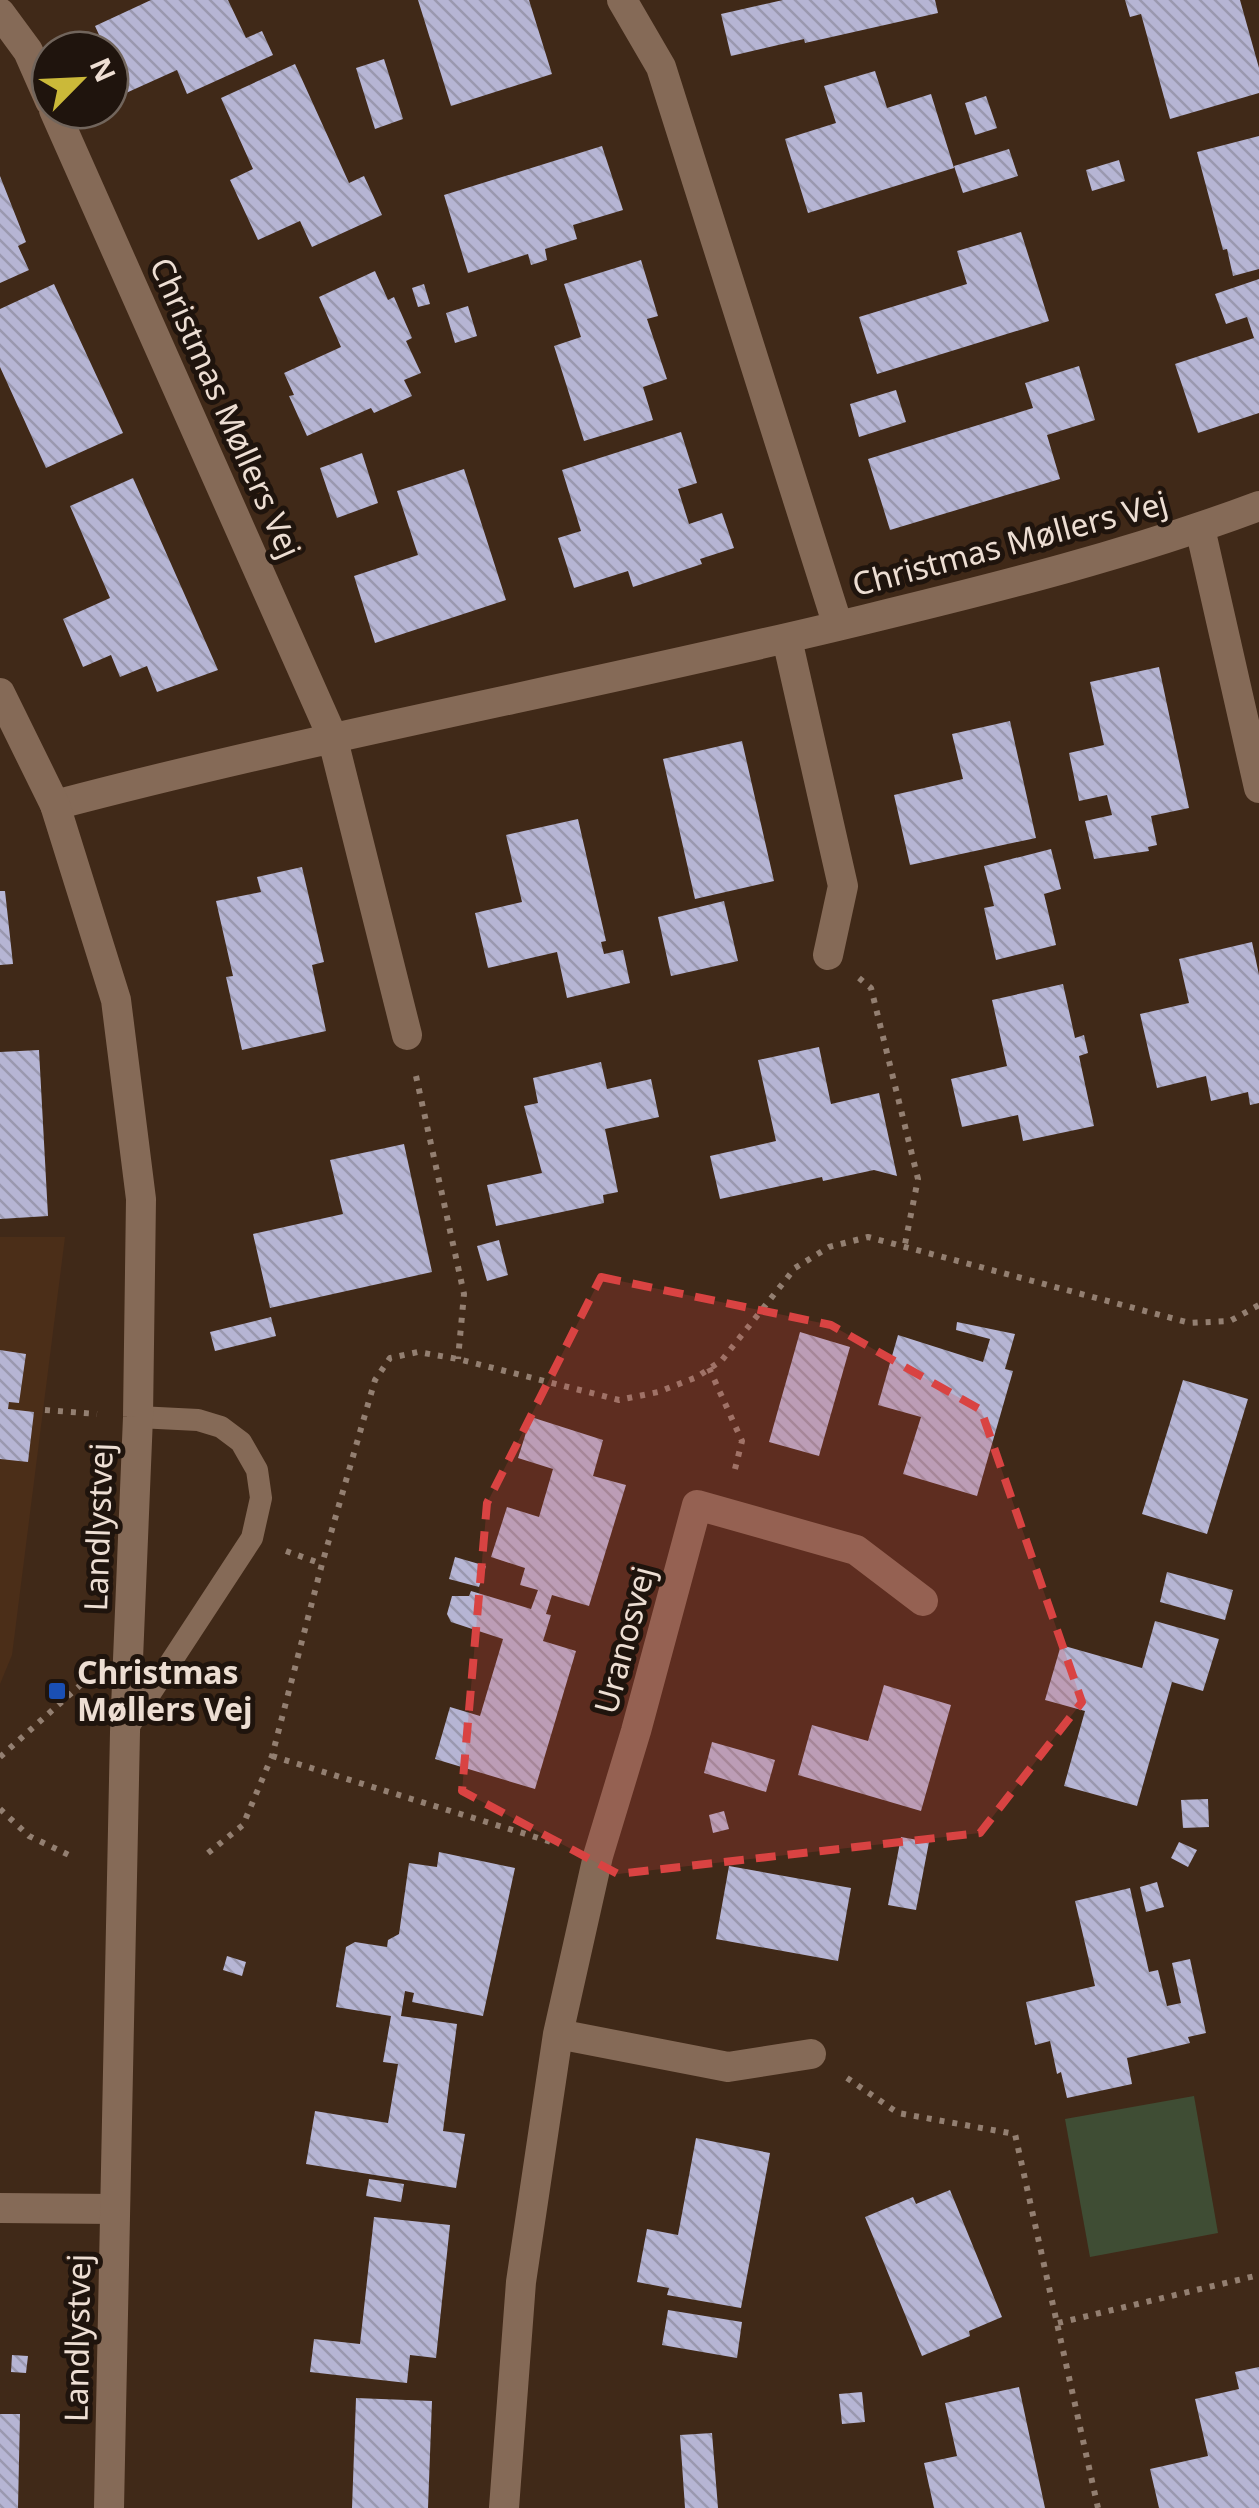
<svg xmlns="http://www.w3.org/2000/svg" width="1259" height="2508" viewBox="0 0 1259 2508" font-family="'Noto Sans',sans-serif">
<defs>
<pattern id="building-back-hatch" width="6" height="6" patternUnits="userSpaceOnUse" patternTransform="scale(2.5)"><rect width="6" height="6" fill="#b6b5d4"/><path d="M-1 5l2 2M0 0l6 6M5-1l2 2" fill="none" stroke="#9a98af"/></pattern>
</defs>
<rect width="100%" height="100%" fill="#402918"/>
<path fill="#4b2e18" d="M 0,1237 L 65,1237 L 12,1655 L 0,1684 Z"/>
<path fill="#3f4d34" d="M 1194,2096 L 1218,2233 L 1090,2257 L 1065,2119 Z"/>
<path fill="url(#building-back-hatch)" d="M 151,0 L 228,0 L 246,38 L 262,31 L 273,55 L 187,94 L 177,70 L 126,93 L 110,59 L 110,50 L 106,50 L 95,26 Z
M 418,0 L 529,0 L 552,74 L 451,106 Z
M 783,0 L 935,0 L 938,13 L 805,43 L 804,39 L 731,56 L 721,14 Z
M 1125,0 L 1240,0 L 1259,68 L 1259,93 L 1170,119 L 1141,14 L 1130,17 Z
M 384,59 L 403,119 L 375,129 L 356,68 Z
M 295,64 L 349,183 L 364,176 L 382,215 L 312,247 L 300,221 L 258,240 L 230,180 L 253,169 L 221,98 Z
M 875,71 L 887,108 L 931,94 L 954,168 L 808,213 L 785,139 L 836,123 L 824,86 Z
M 986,96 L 997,128 L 975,135 L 965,103 Z
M 1259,136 L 1259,269 L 1233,276 L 1227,249 L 1223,250 L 1197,152 Z
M 602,146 L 623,210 L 573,225 L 577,239 L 545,249 L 547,260 L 531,265 L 528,254 L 468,273 L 444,195 Z
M 1009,149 L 1018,176 L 963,193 L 954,166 Z
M 1119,160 L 1125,181 L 1092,191 L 1086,170 Z
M 0,176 L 26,242 L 18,246 L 29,270 L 0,283 Z
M 1021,232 L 1049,321 L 877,374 L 859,317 L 967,284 L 957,251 Z
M 641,260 L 658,316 L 647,319 L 667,379 L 643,387 L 653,420 L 584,441 L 554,346 L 581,337 L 564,284 Z
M 375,271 L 388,300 L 394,297 L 412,338 L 406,341 L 421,373 L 404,380 L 412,396 L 374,413 L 371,408 L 307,436 L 289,396 L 294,395 L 284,373 L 341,347 L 319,297 Z
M 1259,279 L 1259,413 L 1198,433 L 1175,364 L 1254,338 L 1247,317 L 1226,324 L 1215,294 Z
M 54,284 L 123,433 L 46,468 L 0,367 L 0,309 Z
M 424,284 L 430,304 L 418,307 L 412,288 Z
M 468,306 L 477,336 L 455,343 L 446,313 Z
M 1079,366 L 1095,420 L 1047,435 L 1060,479 L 890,530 L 868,459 L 1033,408 L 1025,383 Z
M 896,390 L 906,422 L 859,437 L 850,404 Z
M 681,432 L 697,483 L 678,489 L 689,524 L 722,513 L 734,548 L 700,559 L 702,564 L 633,587 L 628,571 L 574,588 L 558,538 L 581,531 L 562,470 Z
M 362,453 L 378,503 L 337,518 L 320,468 Z
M 464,469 L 506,600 L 375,643 L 354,576 L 418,555 L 397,491 Z
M 133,478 L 218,670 L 157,692 L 147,666 L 120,677 L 111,655 L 83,667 L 63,619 L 110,598 L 70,506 Z
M 1159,667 L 1189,808 L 1151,816 L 1157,845 L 1148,847 L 1149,851 L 1094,859 L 1085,821 L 1112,815 L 1107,795 L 1079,801 L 1069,753 L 1104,745 L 1090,682 Z
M 1010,721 L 1036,838 L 910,865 L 894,795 L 963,779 L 952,734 Z
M 742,741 L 774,881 L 695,899 L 663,759 Z
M 578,819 L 606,941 L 601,942 L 604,954 L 623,950 L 630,983 L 567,998 L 557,952 L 488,968 L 475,913 L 522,902 L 506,835 Z
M 1051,849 L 1061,889 L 1044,894 L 1056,945 L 996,960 L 984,908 L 994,906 L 984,866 Z
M 302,867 L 324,962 L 312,965 L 326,1031 L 242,1050 L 226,977 L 233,976 L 216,901 L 261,892 L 257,877 Z
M 0,891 L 5,891 L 13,964 L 0,965 Z
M 724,901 L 738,961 L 671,976 L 658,917 Z
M 1252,942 L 1259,975 L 1259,1103 L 1250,1105 L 1248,1092 L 1211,1101 L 1206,1076 L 1157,1088 L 1140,1014 L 1189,1003 L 1179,959 Z
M 1063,984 L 1075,1038 L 1084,1035 L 1088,1053 L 1079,1056 L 1094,1126 L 1023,1141 L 1018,1115 L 962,1127 L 951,1079 L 1007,1066 L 992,1000 Z
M 819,1047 L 831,1104 L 879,1093 L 897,1176 L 874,1170 L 823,1181 L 822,1177 L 720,1199 L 710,1156 L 776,1141 L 758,1060 Z
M 39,1050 L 48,1216 L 0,1219 L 0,1052 Z
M 601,1062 L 607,1089 L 651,1079 L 659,1117 L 605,1129 L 618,1192 L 603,1195 L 604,1203 L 496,1226 L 487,1185 L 542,1173 L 524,1106 L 538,1103 L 533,1078 Z
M 404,1144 L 432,1272 L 270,1308 L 253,1234 L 343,1214 L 330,1160 Z
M 499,1240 L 508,1275 L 487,1281 L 477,1246 Z
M 271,1317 L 276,1336 L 215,1351 L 210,1332 Z
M 957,1322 L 1015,1334 L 1005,1369 L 1013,1371 L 977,1496 L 903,1474 L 921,1417 L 878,1405 L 898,1335 L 983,1362 L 990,1339 L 956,1330 Z
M 800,1332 L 850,1347 L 819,1456 L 769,1442 Z
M 0,1350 L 26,1354 L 19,1403 L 9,1402 L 8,1409 L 34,1412 L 28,1462 L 0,1459 Z
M 1183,1380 L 1248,1399 L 1207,1534 L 1142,1514 Z
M 531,1417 L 603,1440 L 593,1476 L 626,1485 L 589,1606 L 552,1595 L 546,1614 L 551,1615 L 543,1641 L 576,1651 L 535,1789 L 435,1759 L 450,1707 L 480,1716 L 503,1639 L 451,1622 L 447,1614 L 452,1596 L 469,1596 L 471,1591 L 531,1609 L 538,1590 L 520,1585 L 525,1568 L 491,1557 L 507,1507 L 539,1517 L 553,1469 L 518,1458 Z
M 455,1557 L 486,1566 L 479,1587 L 449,1579 Z
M 1167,1572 L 1233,1590 L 1225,1620 L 1160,1602 Z
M 1155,1621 L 1219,1639 L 1203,1691 L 1172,1682 L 1137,1806 L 1064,1786 L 1085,1711 L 1045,1700 L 1061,1645 L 1142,1668 Z
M 884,1685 L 951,1705 L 921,1811 L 798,1775 L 812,1725 L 868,1741 Z
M 712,1742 L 775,1760 L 766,1792 L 704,1773 Z
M 1208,1799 L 1209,1827 L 1183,1828 L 1181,1800 Z
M 724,1811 L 729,1829 L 713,1833 L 709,1815 Z
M 901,1837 L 929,1842 L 916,1910 L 888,1905 Z
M 1179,1842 L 1197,1850 L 1188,1867 L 1171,1858 Z
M 439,1852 L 515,1868 L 483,2016 L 412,2002 L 414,1993 L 405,1991 L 401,2016 L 457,2024 L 443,2131 L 465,2134 L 456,2188 L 306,2164 L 315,2111 L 388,2123 L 398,2064 L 383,2062 L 391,2016 L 336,2007 L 346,1947 L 355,1942 L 387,1947 L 388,1940 L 399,1934 L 409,1863 L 437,1867 Z
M 729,1866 L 851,1888 L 838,1961 L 716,1939 Z
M 1157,1882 L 1164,1907 L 1146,1912 L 1140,1887 Z
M 1130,1888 L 1149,1972 L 1158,1970 L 1167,2006 L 1181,2003 L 1172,1963 L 1190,1959 L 1206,2033 L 1188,2037 L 1190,2043 L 1127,2058 L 1132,2084 L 1067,2098 L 1061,2072 L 1057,2074 L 1050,2041 L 1035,2045 L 1026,2002 L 1095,1986 L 1075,1901 Z
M 227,1956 L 246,1962 L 242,1976 L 223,1970 Z
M 696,2138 L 770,2153 L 741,2308 L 667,2295 L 669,2288 L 637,2282 L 647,2229 L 678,2235 Z
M 369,2179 L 404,2184 L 401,2202 L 366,2196 Z
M 950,2190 L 1002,2317 L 969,2331 L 970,2336 L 922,2356 L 865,2217 L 913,2197 L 916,2204 Z
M 374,2217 L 450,2225 L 436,2358 L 410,2355 L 407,2383 L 310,2372 L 314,2339 L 360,2344 Z
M 668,2310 L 742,2322 L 737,2358 L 662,2345 Z
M 12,2355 L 28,2356 L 26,2373 L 11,2372 Z
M 1259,2367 L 1259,2508 L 1159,2508 L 1150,2469 L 1208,2456 L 1195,2399 L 1239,2389 L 1235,2372 Z
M 1019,2387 L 1045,2508 L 934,2508 L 924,2463 L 957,2456 L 945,2403 Z
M 862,2392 L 865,2422 L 842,2424 L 839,2394 Z
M 356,2398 L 432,2401 L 428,2508 L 352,2508 Z
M 0,2414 L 20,2414 L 18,2508 L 0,2508 Z
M 712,2433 L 718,2508 L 685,2508 L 680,2435 Z"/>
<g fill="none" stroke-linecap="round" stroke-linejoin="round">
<path stroke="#937f71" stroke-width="6" stroke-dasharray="5 8" stroke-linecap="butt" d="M 859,978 L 871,988 L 918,1179 L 905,1244
M 416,1076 L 464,1294 L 458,1359
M 709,1368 L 742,1441 L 734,1473
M 45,1410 L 97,1414
M 286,1551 L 322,1564
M 272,1756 L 558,1844
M 0,1757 L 85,1681
M 0,1809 L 29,1836 L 71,1856
M 208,1853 L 243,1825 L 272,1756 L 322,1564 L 375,1380 L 390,1358 L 418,1352 L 458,1359 L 619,1400 L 658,1392 L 697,1377 L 722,1360 L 795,1268 L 829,1247 L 868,1237 L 1190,1323 L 1230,1321 L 1259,1305
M 847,2078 L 898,2113 L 1015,2134 L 1098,2508
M 1058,2323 L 1259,2275"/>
<path stroke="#856a57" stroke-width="22" d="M 125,1732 L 252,1538 L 261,1498 L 257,1470 L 241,1442 L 221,1427 L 198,1420 L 138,1417"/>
<path stroke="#856a57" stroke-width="30" d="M 622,0 L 661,67 L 838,626
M 0,13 L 28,51 L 50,101
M 54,110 L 332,736 L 407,1035
M 1200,528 L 1259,788
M 787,639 L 843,886 L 828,955
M 55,805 C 324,734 597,685 867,619 C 999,587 1131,554 1259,506
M 558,2034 L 728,2067 L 811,2054
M 0,2208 L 115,2209
M 504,2508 L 521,2282 L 558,2034 L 598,1856 L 636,1731 L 697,1505 L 856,1550 L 923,1601"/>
<path stroke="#856a57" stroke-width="30" d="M 0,693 L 55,805 L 116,1000 L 141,1199 L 138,1417 L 125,1732 L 109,2508"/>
</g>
<path fill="#d94342" fill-opacity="0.2" stroke="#d94342" stroke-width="8" stroke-dasharray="20 12" stroke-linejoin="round" d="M 601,1277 L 831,1325 L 981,1410 L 1082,1702 L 980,1833 L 618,1874 L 462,1791 L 487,1503 Z"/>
<rect fill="#1a4fb4" stroke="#1f140d" stroke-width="4" x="47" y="1681" width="20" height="20" rx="5"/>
<g text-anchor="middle" stroke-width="10" stroke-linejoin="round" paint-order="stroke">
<g font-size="32" fill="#edded3" stroke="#1f140d">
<text transform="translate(225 408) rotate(66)" y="11">Christmas Møllers Vej</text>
<text transform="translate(1010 544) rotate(-15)" y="11">Christmas Møllers Vej</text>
<text transform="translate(99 1527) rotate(-88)" y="11">Landlystvej</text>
<text transform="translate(625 1640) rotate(-75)" y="11">Uranosvej</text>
<text transform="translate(78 2338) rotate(-89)" y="11">Landlystvej</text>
</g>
<g font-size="32" font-weight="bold" fill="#edded3" stroke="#1f140d" text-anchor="start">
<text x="77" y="1684">Christmas<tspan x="77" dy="37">Møllers Vej</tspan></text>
</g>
</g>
<g transform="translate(80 80) rotate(66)"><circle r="48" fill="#1f140d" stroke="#71655c" stroke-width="2.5"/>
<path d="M0-8L18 38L0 25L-18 38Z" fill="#cbb939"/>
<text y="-15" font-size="28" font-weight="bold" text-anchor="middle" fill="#edded3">N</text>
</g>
</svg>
